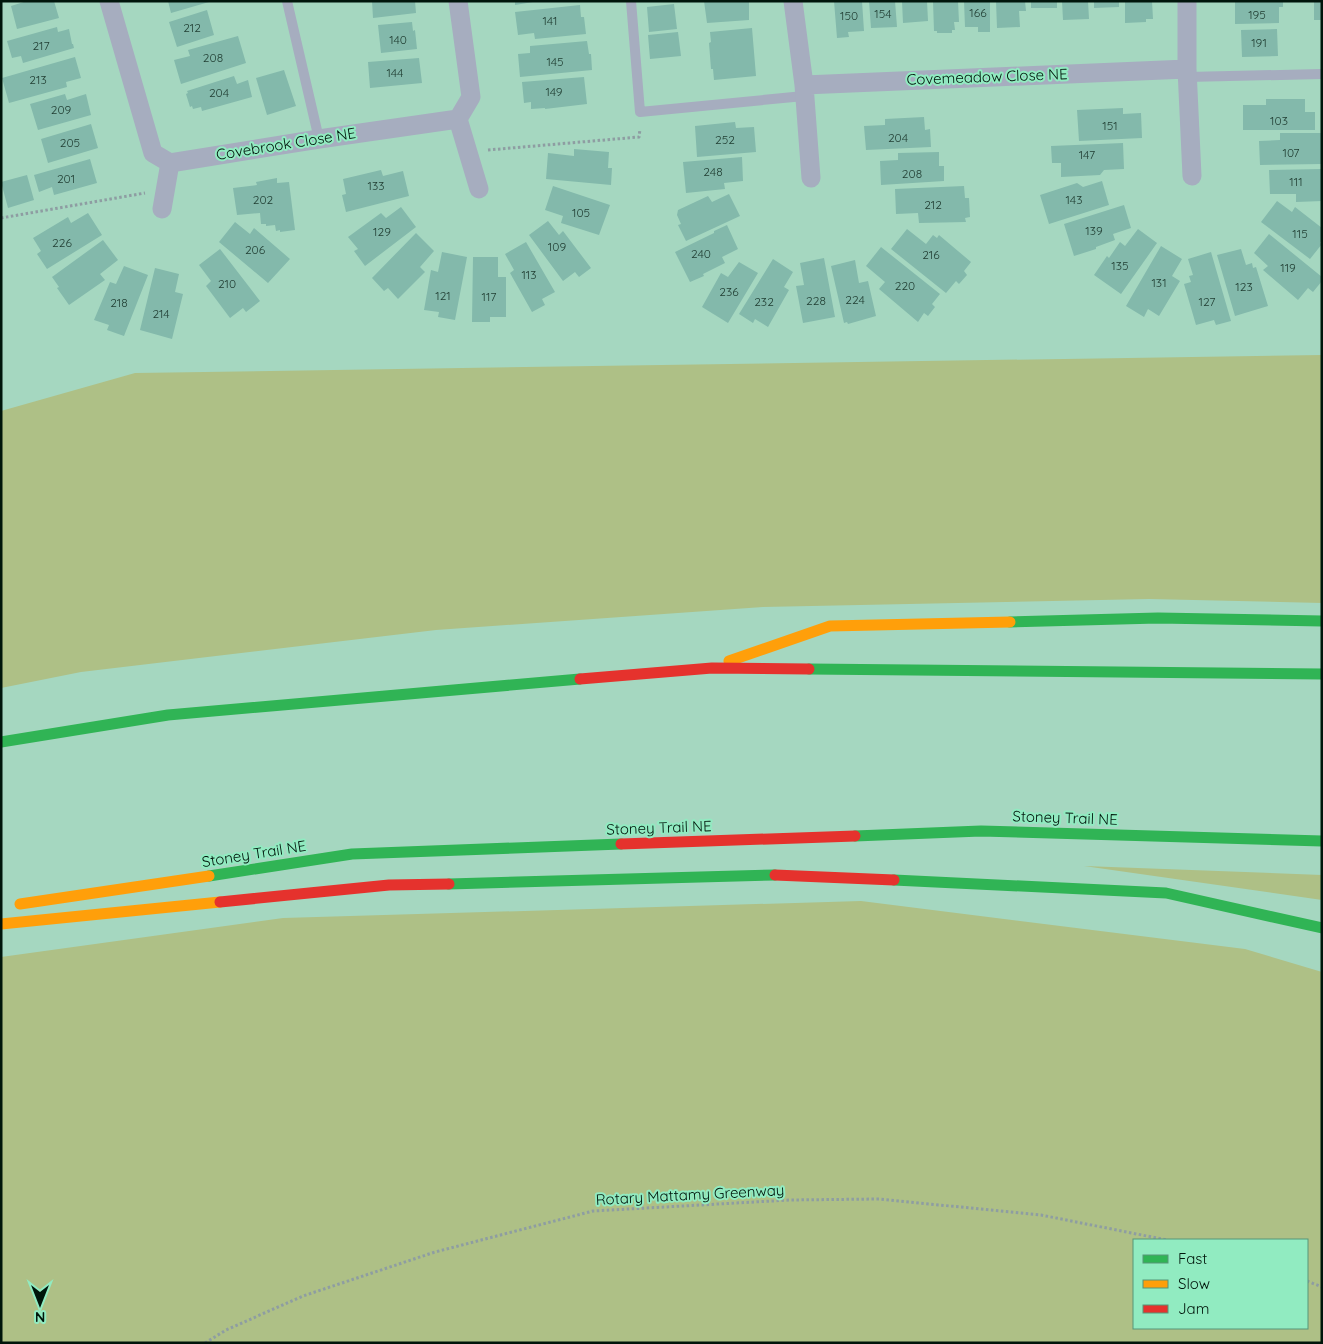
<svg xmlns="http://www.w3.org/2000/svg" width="1323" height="1344" viewBox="0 0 1323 1344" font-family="Quicksand,sans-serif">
<rect width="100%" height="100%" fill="#a5d7c0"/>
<path fill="#aec086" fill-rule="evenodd" d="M 1322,355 L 1322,603 L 1149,599 L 763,607 L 436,630 L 81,672 L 1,688 L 1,411 L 135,373 Z
M 1084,866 L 1322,875 L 1322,900 Z
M 861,901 L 1245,949 L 1322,972 L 1322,1343 L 1,1343 L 1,957 L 283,918 ZM 1134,1240 L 1307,1240 L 1307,1328 L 1134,1328 Z"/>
<path fill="#83b9ab" d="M 27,1 L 54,1 L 59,18 L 17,29 L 11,6 Z
M 168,1 L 209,1 L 209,2 L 171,13 Z
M 372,1 L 415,1 L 416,13 L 373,18 Z
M 515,1 L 533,1 L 533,2 L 515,5 Z
M 704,1 L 749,1 L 749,20 L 707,23 Z
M 834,1 L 862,1 L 864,31 L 848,32 L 849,37 L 837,38 Z
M 869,1 L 895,1 L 897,27 L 871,28 Z
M 902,1 L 927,1 L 928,21 L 903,23 Z
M 933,1 L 958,1 L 959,22 L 954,22 L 955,30 L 952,30 L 952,33 L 937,33 L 937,31 L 934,31 Z
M 964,1 L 990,1 L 990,32 L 978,32 L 978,27 L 965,27 Z
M 996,1 L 1025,1 L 1026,11 L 1019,11 L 1020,27 L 997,28 Z
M 1031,1 L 1057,1 L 1057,8 L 1031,8 Z
M 1062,1 L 1088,1 L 1089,19 L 1063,20 Z
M 1094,1 L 1119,1 L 1119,7 L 1094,8 Z
M 1125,1 L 1152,1 L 1153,19 L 1146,19 L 1146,22 L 1125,23 Z
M 1235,1 L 1283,1 L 1283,7 L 1279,7 L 1279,23 L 1235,24 Z
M 1314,1 L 1322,1 L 1322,20 L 1314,20 Z
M 674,4 L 677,29 L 649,32 L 647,7 Z
M 580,5 L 581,17 L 584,17 L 586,34 L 535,39 L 534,33 L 518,35 L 515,12 Z
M 207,10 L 214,35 L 177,47 L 169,22 Z
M 412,22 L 413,31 L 415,30 L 417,49 L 381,53 L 378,25 Z
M 57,27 L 58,32 L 69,29 L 72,44 L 73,44 L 74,48 L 23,63 L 21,56 L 12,58 L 7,41 Z
M 752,28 L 756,76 L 714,80 L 713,69 L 711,69 L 709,43 L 711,42 L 710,32 Z
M 1277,29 L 1278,56 L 1242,57 L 1241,30 Z
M 678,32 L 681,56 L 650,59 L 648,35 Z
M 238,36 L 246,63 L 181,84 L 174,60 L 190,56 L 188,50 Z
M 587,41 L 589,54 L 591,54 L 592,70 L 520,77 L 518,54 L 530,53 L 530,46 Z
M 75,57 L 81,78 L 66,82 L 67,87 L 9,103 L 2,78 Z
M 419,58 L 422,83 L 370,88 L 368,62 Z
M 284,70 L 296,106 L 267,115 L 256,78 Z
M 234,76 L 237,84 L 248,80 L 252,97 L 202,111 L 201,107 L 193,109 L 192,106 L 190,107 L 186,94 L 188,93 L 187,91 Z
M 584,77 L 587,104 L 545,109 L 545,108 L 531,109 L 531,102 L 524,103 L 522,82 Z
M 65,94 L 67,100 L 86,94 L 91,115 L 38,130 L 30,104 Z
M 1266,99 L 1305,99 L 1305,112 L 1315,112 L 1315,130 L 1243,130 L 1243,105 L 1266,105 Z
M 1123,108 L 1123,114 L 1141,113 L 1142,138 L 1079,141 L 1077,110 Z
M 924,117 L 925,130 L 930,129 L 931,147 L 866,150 L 864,126 L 885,125 L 885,119 Z
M 735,122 L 736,128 L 754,127 L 756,152 L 697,157 L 695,126 Z
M 91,124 L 98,148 L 48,163 L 41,139 Z
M 1280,133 L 1322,133 L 1322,164 L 1260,165 L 1259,141 L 1280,140 Z
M 1123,143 L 1124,169 L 1104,170 L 1100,175 L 1061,177 L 1061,163 L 1052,163 L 1051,146 Z
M 574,149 L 609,152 L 608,168 L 612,168 L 611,185 L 546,179 L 548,153 L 574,156 Z
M 939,152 L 939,166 L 944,166 L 944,181 L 881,185 L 880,161 L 898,160 L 898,153 Z
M 742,157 L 743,181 L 724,183 L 725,189 L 686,193 L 683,162 Z
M 90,159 L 97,183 L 54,195 L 52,187 L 39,192 L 34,175 Z
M 1322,169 L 1322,201 L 1296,202 L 1296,194 L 1270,194 L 1269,170 Z
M 381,170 L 383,176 L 403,171 L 409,196 L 346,212 L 342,195 L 346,194 L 343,179 Z
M 27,175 L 34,200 L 8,208 L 1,182 Z
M 277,178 L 277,183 L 289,182 L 295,230 L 280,232 L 280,230 L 276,231 L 275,225 L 266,226 L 266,224 L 261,224 L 260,213 L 237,215 L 233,188 L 257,185 L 256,182 Z
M 1102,181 L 1109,205 L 1049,224 L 1040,195 L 1077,183 L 1083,187 Z
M 553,186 L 610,205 L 599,235 L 561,223 L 563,216 L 545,210 Z
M 964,186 L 965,198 L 969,198 L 970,217 L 965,218 L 966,222 L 919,223 L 918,213 L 896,214 L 895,189 Z
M 729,194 L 740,216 L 686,241 L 678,225 L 681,224 L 677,215 L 678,210 L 708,196 L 712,202 Z
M 1277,201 L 1292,212 L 1295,207 L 1322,228 L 1322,240 L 1320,243 L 1322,244 L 1310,259 L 1261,222 Z
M 1124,205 L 1131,228 L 1113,234 L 1115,240 L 1096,247 L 1096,249 L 1074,256 L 1064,224 Z
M 401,207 L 416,227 L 365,266 L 354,251 L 358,249 L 348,237 L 381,213 L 386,218 Z
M 88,213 L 102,235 L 47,269 L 37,254 L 41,251 L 33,238 L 68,217 L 71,223 Z
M 548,221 L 559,235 L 563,231 L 591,268 L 579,277 L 575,272 L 563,281 L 529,235 Z
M 235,222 L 250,234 L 254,228 L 290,259 L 268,283 L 219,242 Z
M 727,225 L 738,249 L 722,257 L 725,263 L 703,274 L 704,276 L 690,282 L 675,252 L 714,233 L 714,231 Z
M 907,229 L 926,244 L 933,235 L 937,238 L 939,235 L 971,262 L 964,271 L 967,275 L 959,284 L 956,281 L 946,293 L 891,249 Z
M 1138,229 L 1157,243 L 1121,294 L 1094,275 L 1107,256 L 1109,258 L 1120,242 L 1125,246 Z
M 416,233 L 434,251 L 420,267 L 425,272 L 398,299 L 388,288 L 384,291 L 372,278 Z
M 1269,234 L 1322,277 L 1322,281 L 1313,292 L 1308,288 L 1298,300 L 1263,270 L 1268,266 L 1254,253 Z
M 103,240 L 118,260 L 100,274 L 105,280 L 69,305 L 57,288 L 59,287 L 52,277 Z
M 526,242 L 555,292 L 542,299 L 545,305 L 532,312 L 510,273 L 514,270 L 505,254 Z
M 1161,246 L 1182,259 L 1172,276 L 1180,281 L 1159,316 L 1148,309 L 1144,317 L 1126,306 Z
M 881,247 L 940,294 L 932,304 L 935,307 L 928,316 L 924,313 L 918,322 L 879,289 L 885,282 L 866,266 Z
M 220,249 L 260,301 L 246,312 L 243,308 L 230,318 L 206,286 L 211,281 L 199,265 Z
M 1241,249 L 1246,265 L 1252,263 L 1253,268 L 1256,267 L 1268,306 L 1235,316 L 1217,255 Z
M 442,252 L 467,257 L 455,320 L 438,317 L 439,312 L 424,310 L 431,270 L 438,272 Z
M 1211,252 L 1231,321 L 1216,325 L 1214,320 L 1196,325 L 1184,284 L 1191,282 L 1189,276 L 1193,275 L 1188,259 Z
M 473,257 L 498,257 L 498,277 L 506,277 L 506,317 L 490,317 L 490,322 L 472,322 Z
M 824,258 L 835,317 L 803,323 L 796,286 L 804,285 L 800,263 Z
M 773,259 L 793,272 L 784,287 L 789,290 L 768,327 L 755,319 L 753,323 L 739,314 Z
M 855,260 L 859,283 L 868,281 L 876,316 L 848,324 L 847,322 L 844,323 L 831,266 Z
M 739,262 L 758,273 L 728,323 L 702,307 L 721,273 L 728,277 Z
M 124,266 L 148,275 L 124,336 L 107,330 L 109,325 L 94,320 L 110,282 L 116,284 Z
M 155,268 L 179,274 L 175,292 L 183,294 L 172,339 L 140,330 Z"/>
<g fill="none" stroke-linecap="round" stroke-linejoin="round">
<path stroke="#8e9da2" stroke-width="3" stroke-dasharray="2.5 2.5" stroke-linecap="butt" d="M 488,150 L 639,137 L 640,129
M 1,218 L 145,193
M 1307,1281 L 1322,1287
M 205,1343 L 226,1330 L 303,1296 L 435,1252 L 593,1211 L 790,1200 L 879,1199 L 1041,1215 L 1167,1240"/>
<path stroke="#a6adbf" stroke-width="10" d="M 287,1 L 319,139
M 631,1 L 640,112 L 804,96
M 1187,77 L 1322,74"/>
<path stroke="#a6adbf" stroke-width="19" d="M 109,1 L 153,153 L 170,163 L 319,139 L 458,119
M 458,1 L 471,97 L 458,119
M 793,1 L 804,85 L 811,178
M 1187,69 L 1192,176
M 804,85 L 1187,69 L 1187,1
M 458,119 L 479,189
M 162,209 L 170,163"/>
<path stroke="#30b455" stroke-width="11" d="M 1010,622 L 1158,618 L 1322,621
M 809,669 L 1322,674
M 1,742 L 168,715 L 580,679
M 855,836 L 981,831 L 1322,841
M 209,876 L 352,854 L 621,844
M 894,880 L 1166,893 L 1322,928
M 449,884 L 775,875"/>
<path stroke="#ff9f0a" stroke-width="11" d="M 729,661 L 830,626 L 1010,622
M 20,904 L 209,876
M 1,924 L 220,902"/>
<path stroke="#e5322d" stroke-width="11" d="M 580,679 L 712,668 L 809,669
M 621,844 L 855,836
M 775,875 L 894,880
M 220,902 L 389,885 L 449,884"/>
</g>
<g text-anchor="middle" stroke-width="4" stroke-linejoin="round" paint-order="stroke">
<g font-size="12" fill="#213e33">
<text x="978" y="17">166</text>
<text x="883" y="18">154</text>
<text x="1257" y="19">195</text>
<text x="849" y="20">150</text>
<text x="550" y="25">141</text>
<text x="192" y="32">212</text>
<text x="398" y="44">140</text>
<text x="1259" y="47">191</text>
<text x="41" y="50">217</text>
<text x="213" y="62">208</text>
<text x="555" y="66">145</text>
<text x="395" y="77">144</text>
<text x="38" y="84">213</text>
<text x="554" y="96">149</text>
<text x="219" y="97">204</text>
<text x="61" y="114">209</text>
<text x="1279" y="125">103</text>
<text x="1110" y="130">151</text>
<text x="898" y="142">204</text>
<text x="725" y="144">252</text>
<text x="70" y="147">205</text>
<text x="1291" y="157">107</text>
<text x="1087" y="159">147</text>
<text x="713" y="176">248</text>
<text x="912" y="178">208</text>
<text x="66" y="183">201</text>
<text x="1296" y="186">111</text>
<text x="376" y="190">133</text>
<text x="263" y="204">202</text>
<text x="1074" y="204">143</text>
<text x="933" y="209">212</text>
<text x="581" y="217">105</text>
<text x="1094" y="235">139</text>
<text x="382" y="236">129</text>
<text x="1300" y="238">115</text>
<text x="62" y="247">226</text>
<text x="557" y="251">109</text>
<text x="255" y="254">206</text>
<text x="701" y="258">240</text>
<text x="931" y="259">216</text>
<text x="1120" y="270">135</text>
<text x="1288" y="272">119</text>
<text x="529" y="279">113</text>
<text x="1159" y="287">131</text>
<text x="227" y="288">210</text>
<text x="905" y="290">220</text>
<text x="1244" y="291">123</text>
<text x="729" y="296">236</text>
<text x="443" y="300">121</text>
<text x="489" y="301">117</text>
<text x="855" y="304">224</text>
<text x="816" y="305">228</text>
<text x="764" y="306">232</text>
<text x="1207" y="306">127</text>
<text x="119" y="307">218</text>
<text x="161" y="318">214</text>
</g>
<g font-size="15" fill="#00150b" stroke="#91ebc1">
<text transform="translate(987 77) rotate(-2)" y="5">Covemeadow Close NE</text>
<text transform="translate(286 144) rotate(-9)" y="5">Covebrook Close NE</text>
<text transform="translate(1065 818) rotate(2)" y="5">Stoney Trail NE</text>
<text transform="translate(659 828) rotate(-2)" y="5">Stoney Trail NE</text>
<text transform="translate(254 854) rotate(-9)" y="5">Stoney Trail NE</text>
<text transform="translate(690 1195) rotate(-3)" y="5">Rotary Mattamy Greenway</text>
</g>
</g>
<rect width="1323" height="1344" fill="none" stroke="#00150b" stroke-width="5"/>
<rect x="1133" y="1239" width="175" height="90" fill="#91ebc1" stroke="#579578"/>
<rect x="1143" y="1255" width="25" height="8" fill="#30b455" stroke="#579578"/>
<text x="1178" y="1264" font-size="15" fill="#00150b">Fast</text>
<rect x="1143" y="1280" width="25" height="8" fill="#ff9f0a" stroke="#579578"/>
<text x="1178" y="1289" font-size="15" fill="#00150b">Slow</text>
<rect x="1143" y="1305" width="25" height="8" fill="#e5322d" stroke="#579578"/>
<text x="1178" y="1314" font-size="15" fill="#00150b">Jam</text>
<g transform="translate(40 1304) rotate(180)" stroke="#91ebc1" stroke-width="4" paint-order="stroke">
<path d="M0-4L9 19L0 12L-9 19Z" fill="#00150b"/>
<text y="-8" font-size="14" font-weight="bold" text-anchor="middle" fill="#00150b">N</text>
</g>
</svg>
